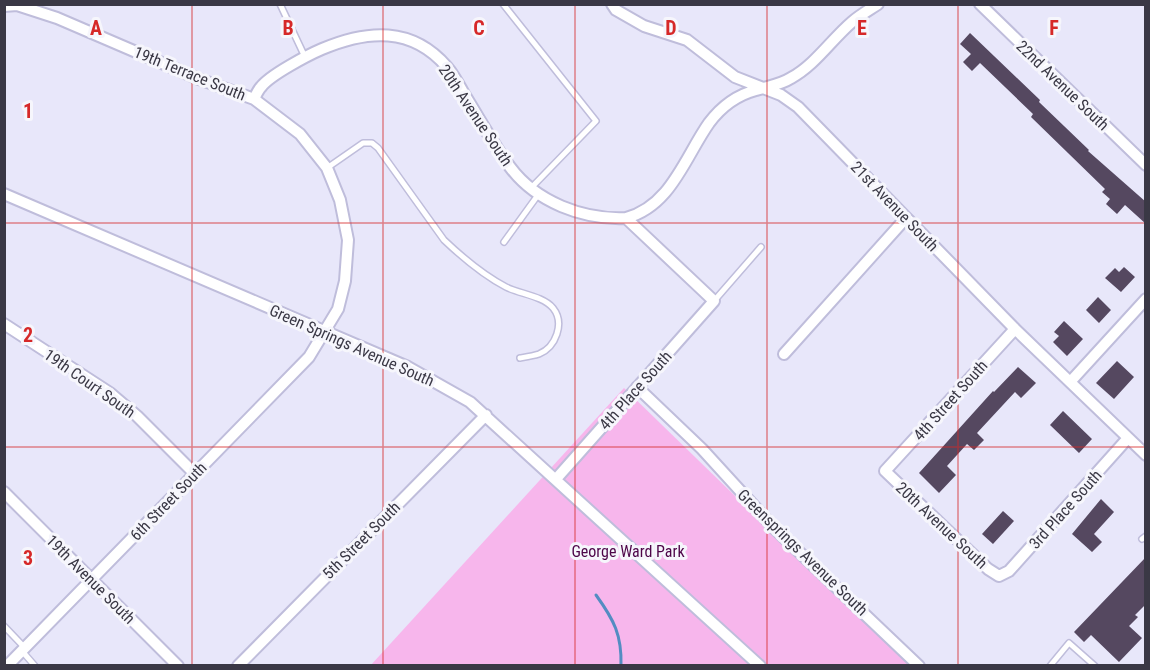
<svg xmlns="http://www.w3.org/2000/svg" width="1150" height="670" viewBox="0 0 1150 670" font-family="'Roboto Condensed',sans-serif">
<rect width="100%" height="100%" fill="#e8e7fa"/>
<path fill="#f7b6ec" d="M 624,388 L 909,665 L 370,666 Z"/>
<g fill="none" stroke-linecap="round" stroke-linejoin="round">
<path stroke="#548cc2" stroke-width="3" d="M 596,595 C 614,620 622,635 621,666"/>
</g>
<path fill="#554860" d="M 970,33 L 1040,100 L 1039,102 L 1089,150 L 1088,151 L 1146,202 L 1146,224 L 1125,205 L 1117,214 L 1106,204 L 1110,199 L 1102,192 L 1105,189 L 1031,117 L 1033,114 L 980,63 L 972,71 L 963,62 L 971,54 L 960,44 Z
M 1124,267 L 1135,277 L 1121,292 L 1105,278 L 1115,268 L 1119,272 Z
M 1098,297 L 1111,310 L 1099,323 L 1086,310 Z
M 1064,321 L 1083,339 L 1067,356 L 1053,342 L 1059,336 L 1054,332 Z
M 1117,361 L 1134,377 L 1114,399 L 1096,383 Z
M 1018,367 L 1036,383 L 1021,398 L 1015,392 L 977,433 L 984,440 L 974,450 L 967,444 L 947,466 L 956,475 L 939,493 L 919,473 L 993,391 L 994,392 Z
M 1063,411 L 1092,439 L 1079,453 L 1050,425 Z
M 1101,499 L 1114,512 L 1094,534 L 1102,542 L 1092,552 L 1072,534 Z
M 1003,511 L 1014,521 L 993,544 L 982,534 Z
M 1146,557 L 1146,604 L 1135,615 L 1138,617 L 1129,626 L 1142,638 L 1119,662 L 1091,635 L 1084,642 L 1074,632 Z"/>
<g fill="none" stroke-linecap="round" stroke-linejoin="round">
<g stroke="#bfbddb" stroke-width="8">
<path id="service" d="M 280,4 L 305,57
M 503,4 L 596,121 L 531,188
M 327,168 L 363,143 L 372,143 L 378,148 L 444,240 C 463,258 483,275 506,287 C 520,294 543,296 553,308 C 565,323 556,347 539,354 C 533,356 526,357 520,358
M 504,242 L 538,195
M 714,301 L 761,247
M 1142,539 L 1146,536
M 4,626 L 25,648
M 22,651 L 35,666
M 1050,666 L 1069,643 L 1095,666"/>
</g>
<g stroke="#bfbddb" stroke-width="14">
<path id="minor" d="M 612,4 L 616,10 L 644,26 L 687,40 L 735,77 L 781,95 L 798,107 L 1015,329 L 1146,455
M 980,4 L 1146,165
M 4,6 L 17,5 L 57,18 L 199,79 L 254,99 L 300,134 L 327,168 L 340,200 L 348,240 L 345,281 L 338,309 L 309,357 L 7,666
M 254,99 C 256,95 258,90 261,87 C 270,75 308,55 322,49 C 367,30 412,26 447,67 C 454,75 459,85 464,94 C 479,118 493,144 510,167 C 536,202 583,220 626,218 L 714,301 L 556,479
M 4,194 L 408,367 L 470,402 L 760,666
M 626,218 C 671,206 685,157 709,123 C 721,107 737,95 756,90 C 769,86 780,85 791,78 C 815,65 831,40 852,22 C 860,15 869,10 878,4
M 4,324 L 110,393 L 137,416 L 195,474
M 1015,329 L 885,471 L 988,569 L 999,576 L 1009,571 L 1128,438
M 784,354 L 906,218
M 1071,381 L 1146,299
M 637,387 L 702,449 L 775,529 L 919,666
M 4,492 L 178,666
M 238,666 L 486,415"/>
</g>
<use href="#service" stroke="#fff" stroke-width="5"/>
<use href="#minor" stroke="#fff" stroke-width="10"/>
</g>
<path fill="none" stroke="#d62828" stroke-width="1.5" stroke-opacity="0.55" d="M 192,4 L 192,666M 383,4 L 383,666M 575,4 L 575,666M 767,4 L 767,666M 958,4 L 958,666M 4,223 L 1146,223M 4,447 L 1146,447"/>
<g text-anchor="middle" stroke-width="6" stroke-linejoin="round" paint-order="stroke">
<g font-size="16" fill="#3a3845" stroke="#f6f6fc">
<text transform="translate(190 73) rotate(22)" y="6">19th Terrace South</text>
<text transform="translate(1063 85) rotate(44)" y="6">22nd Avenue South</text>
<text transform="translate(476 115) rotate(56)" y="6">20th Avenue South</text>
<text transform="translate(895 206) rotate(46)" y="6">21st Avenue South</text>
<text transform="translate(352 345) rotate(24)" y="6">Green Springs Avenue South</text>
<text transform="translate(90 383) rotate(35)" y="6">19th Court South</text>
<text transform="translate(635 390) rotate(-48)" y="6">4th Place South</text>
<text transform="translate(950 400) rotate(-48)" y="6">4th Street South</text>
<text transform="translate(168 501) rotate(-46)" y="6">6th Street South</text>
<text transform="translate(1065 509) rotate(-48)" y="6">3rd Place South</text>
<text transform="translate(942 525) rotate(43)" y="6">20th Avenue South</text>
<text transform="translate(361 540) rotate(-45)" y="6">5th Street South</text>
<text transform="translate(803 552) rotate(44)" y="6">Greensprings Avenue South</text>
<text transform="translate(91 579) rotate(45)" y="6">19th Avenue South</text>
</g>
<g font-size="16" fill="#4d0448" stroke="#f6f6fc">
<text x="628" y="557">George Ward Park</text>
</g>
</g>
<g font-size="20" text-anchor="middle" font-weight="bold" fill="#d62828" stroke="#f6f6fc" stroke-width="6" stroke-linejoin="round" paint-order="stroke">
<text x="96" y="35">A</text>
<text x="288" y="35">B</text>
<text x="479" y="35">C</text>
<text x="671" y="35">D</text>
<text x="862" y="35">E</text>
<text x="1054" y="35">F</text>
<text x="28" y="118">1</text>
<text x="28" y="342">2</text>
<text x="28" y="565">3</text>
</g>
<rect width="1150" height="670" fill="none" stroke="#3a3845" stroke-width="12"/>
</svg>
